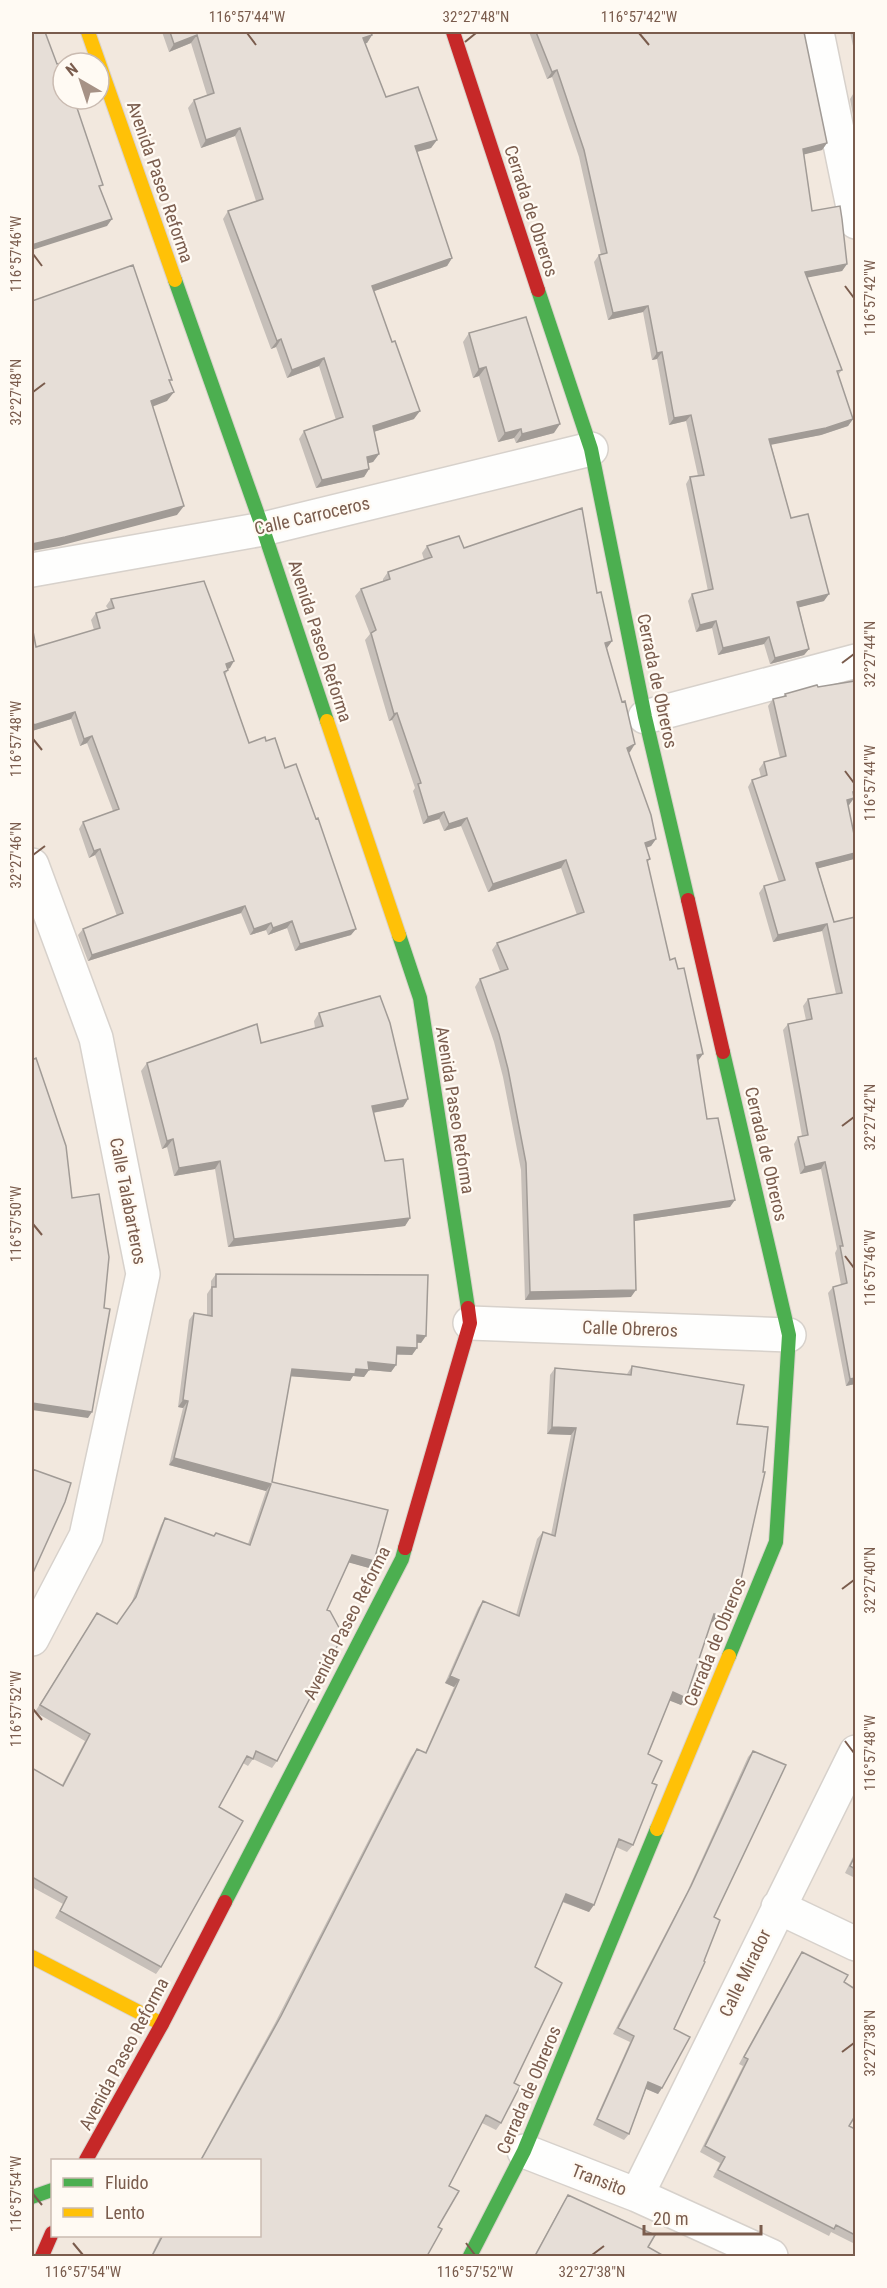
<svg xmlns="http://www.w3.org/2000/svg" width="887" height="2288" viewBox="0 0 887 2288" font-family="'Roboto Condensed',sans-serif">
<rect width="100%" height="100%" fill="#f9f5f0"/>
<path fill="#f2e8de" fill-rule="evenodd" d="M 32,32 L 855,32 L 855,2256 L 32,2256 ZM 63,63 L 99,63 L 99,99 L 63,99 ZM 52,2160 L 260,2160 L 260,2236 L 52,2236 Z"/>
<g fill="none" stroke-linecap="round" stroke-linejoin="round">
<g stroke="#d7d1cb" stroke-width="36">
<path id="street" d="M 817,32 L 856,222
M 32,570 L 263,529 L 591,449
M 645,717 L 856,661
M 32,865 L 96,1038 L 143,1274 L 86,1536 L 32,1639
M 470,1323 L 789,1335
M 778,1907 L 856,1944
M 524,2151 L 637,2195 L 771,2256
M 637,2195 L 856,1752"/>
</g>
<g stroke="#d9d2cb" stroke-width="16">
<path id="fast" d="M 175,280 L 263,529 L 327,721
M 538,290 L 591,449 L 645,717 L 688,900
M 399,935 L 420,998 L 468,1308
M 723,1052 L 789,1335 L 776,1542 L 729,1656
M 225,1902 L 402,1559 L 405,1548
M 32,2197 L 52,2190
M 470,2256 L 524,2151 L 657,1829"/>
</g>
<g stroke="#d9d2cb" stroke-width="16">
<path id="slow" d="M 88,32 L 175,280
M 327,721 L 399,935
M 657,1829 L 729,1656
M 32,1957 L 162,2024"/>
</g>
<g stroke="#d9d2cb" stroke-width="16">
<path id="jam" d="M 453,32 L 538,290
M 688,900 L 723,1052
M 405,1548 L 470,1323 L 468,1308
M 86,2160 L 162,2024 L 225,1902
M 42,2256 L 52,2233"/>
</g>
<use href="#street" stroke="#fefefd" stroke-width="33"/>
<use href="#fast" stroke="#4caf50" stroke-width="14"/>
<use href="#slow" stroke="#ffc107" stroke-width="14"/>
<use href="#jam" stroke="#c62828" stroke-width="14"/>
</g>
<path fill="#c6bfb9" d="M 162,32 L 371,32 L 372,35 L 367,43 L 365,43 L 386,97 L 437,140 L 431,148 L 417,152 L 452,258 L 447,266 L 374,291 L 414,419 L 374,432 L 379,454 L 373,462 L 368,463 L 369,469 L 364,477 L 316,488 L 299,439 L 304,431 L 336,420 L 319,366 L 287,378 L 276,347 L 271,349 L 223,219 L 228,211 L 256,201 L 235,136 L 201,148 L 188,108 L 194,100 L 207,95 L 191,43 L 169,52 Z
M 529,32 L 804,32 L 827,143 L 822,150 L 804,154 L 812,211 L 847,264 L 842,271 L 807,277 L 842,370 L 838,375 L 853,419 L 848,426 L 821,435 L 771,444 L 791,518 L 824,601 L 799,607 L 809,649 L 804,655 L 770,664 L 764,644 L 718,655 L 712,628 L 696,632 L 688,601 L 692,594 L 708,591 L 686,484 L 690,477 L 698,476 L 686,421 L 669,425 L 657,359 L 652,360 L 643,312 L 608,320 L 594,262 L 599,255 L 601,255 L 579,157 L 552,77 L 547,79 Z
M 850,32 L 855,32 L 855,55 Z
M 855,91 L 855,126 L 850,99 Z
M 469,333 L 554,433 L 516,443 L 514,438 L 498,442 L 479,376 L 473,378 L 463,342 Z
M 427,546 L 464,548 L 597,593 L 612,641 L 607,648 L 630,752 L 628,753 L 656,839 L 651,846 L 646,848 L 650,859 L 647,863 L 670,960 L 698,1061 L 707,1119 L 730,1207 L 634,1221 L 631,1297 L 525,1300 L 521,1170 L 503,1077 L 494,1042 L 475,987 L 480,979 L 500,971 L 492,950 L 497,943 L 577,915 L 561,868 L 488,892 L 461,826 L 444,831 L 439,819 L 423,824 L 413,791 L 415,788 L 392,720 L 389,721 L 365,640 L 370,634 L 355,596 L 361,589 L 383,581 L 383,579 L 388,572 L 424,560 L 422,553 Z
M 111,599 L 230,668 L 228,669 L 228,670 L 225,675 L 249,743 L 266,741 L 285,768 L 351,935 L 295,951 L 287,928 L 268,935 L 266,930 L 250,935 L 241,913 L 88,961 L 78,935 L 83,929 L 117,916 L 95,855 L 89,858 L 79,829 L 83,822 L 113,811 L 87,743 L 80,746 L 71,719 L 32,731 L 32,626 L 36,647 L 94,630 L 91,620 L 96,613 L 108,609 L 106,606 Z
M 855,681 L 855,797 L 854,798 L 849,805 L 848,805 L 854,859 L 818,868 L 834,922 L 855,917 L 855,1384 L 846,1386 L 828,1293 L 833,1287 L 841,1285 L 835,1253 L 837,1249 L 821,1169 L 800,1174 L 794,1144 L 798,1137 L 802,1136 L 783,1030 L 788,1024 L 806,1020 L 803,1006 L 808,999 L 836,994 L 822,931 L 773,942 L 759,893 L 764,886 L 779,882 L 748,787 L 752,780 L 761,777 L 759,769 L 764,762 L 780,758 L 768,706 L 773,699 L 783,697 L 785,694 Z
M 319,1013 L 408,1099 L 403,1107 L 373,1113 L 385,1161 L 410,1218 L 405,1226 L 228,1247 L 215,1169 L 174,1176 L 167,1147 L 162,1149 L 141,1071 L 147,1063 L 261,1043 L 315,1028 L 314,1021 Z
M 216,1274 L 421,1343 L 417,1343 L 417,1348 L 412,1355 L 397,1355 L 396,1365 L 391,1372 L 369,1370 L 364,1377 L 353,1376 L 350,1381 L 291,1376 L 272,1482 L 369,1568 L 349,1562 L 327,1610 L 277,1761 L 272,1768 L 253,1759 L 248,1766 L 243,1763 L 219,1807 L 161,1967 L 156,1974 L 55,1918 L 63,1904 L 32,1887 L 32,1768 L 62,1785 L 85,1741 L 35,1712 L 97,1613 L 117,1624 L 131,1604 L 161,1525 L 165,1518 L 214,1536 L 248,1544 L 266,1491 L 169,1465 L 183,1408 L 178,1407 L 189,1320 L 194,1313 L 207,1315 L 207,1294 L 211,1288 L 211,1281 Z
M 632,1366 L 737,1424 L 725,1617 L 720,1624 L 711,1622 L 681,1705 L 670,1700 L 648,1754 L 652,1783 L 633,1845 L 627,1852 L 616,1847 L 589,1912 L 562,1902 L 535,1967 L 514,2083 L 501,2123 L 496,2130 L 482,2123 L 449,2186 L 438,2227 L 427,2256 L 151,2256 L 161,2235 L 260,2235 L 260,2160 L 200,2160 L 275,2023 L 411,1757 L 417,1749 L 425,1753 L 454,1687 L 445,1683 L 478,1608 L 483,1601 L 516,1615 L 537,1539 L 543,1532 L 551,1535 L 571,1435 L 547,1434 L 550,1375 L 555,1368 L 627,1374 Z
M 753,1751 L 714,1917 L 674,2029 L 662,2088 L 658,2094 L 646,2089 L 629,2134 L 624,2140 L 593,2125 L 630,2042 L 613,2034 L 687,1892 L 748,1757 Z
M 855,1853 L 855,1878 L 845,1873 Z
M 802,1952 L 844,1982 L 849,2126 L 855,2129 L 855,2244 L 831,2232 L 829,2236 L 713,2177 L 720,2163 L 700,2152 L 743,2066 L 739,2064 L 797,1959 Z
M 568,2195 L 648,2247 L 664,2256 L 534,2256 L 563,2203 Z"/>
<path fill="#a19b96" d="M 197,35 L 191,43 L 169,52 L 174,44 Z
M 372,35 L 367,43 L 357,46 L 363,38 Z
M 557,70 L 552,77 L 547,79 L 552,72 Z
M 240,128 L 235,136 L 201,148 L 206,140 Z
M 437,140 L 431,148 L 409,154 L 415,146 Z
M 827,143 L 822,150 L 798,156 L 803,149 Z
M 112,219 L 107,226 L 32,250 L 32,245 Z
M 452,258 L 447,266 L 366,294 L 372,286 Z
M 847,264 L 842,271 L 800,279 L 805,272 Z
M 648,306 L 643,312 L 608,320 L 613,313 Z
M 281,339 L 276,347 L 271,349 L 277,341 Z
M 662,352 L 657,359 L 652,360 L 657,353 Z
M 324,358 L 319,366 L 287,378 L 292,370 Z
M 486,367 L 479,376 L 473,378 L 479,369 Z
M 174,392 L 167,401 L 144,410 L 151,401 Z
M 420,411 L 414,419 L 367,434 L 373,426 Z
M 691,415 L 686,421 L 669,425 L 674,418 Z
M 853,419 L 848,426 L 821,435 L 765,446 L 769,439 Z
M 560,424 L 554,433 L 516,443 L 522,434 Z
M 521,429 L 514,438 L 498,442 L 505,433 Z
M 379,454 L 373,462 L 361,465 L 367,457 Z
M 369,469 L 364,477 L 316,488 L 322,480 Z
M 184,506 L 177,515 L 59,546 L 32,551 L 32,544 L 35,543 Z
M 829,594 L 824,601 L 793,609 L 797,602 Z
M 716,621 L 712,628 L 696,632 L 700,625 Z
M 769,637 L 764,644 L 718,655 L 723,648 Z
M 612,641 L 607,648 L 605,643 Z
M 809,649 L 804,655 L 770,664 L 775,658 Z
M 234,661 L 230,668 L 221,671 L 226,664 Z
M 75,712 L 71,719 L 32,731 L 32,728 L 34,725 Z
M 397,713 L 392,720 L 389,721 L 394,714 Z
M 92,736 L 87,743 L 80,746 L 84,739 Z
M 635,744 L 630,752 L 621,755 L 627,748 Z
M 854,798 L 849,805 L 842,807 L 847,800 Z
M 444,812 L 439,819 L 423,824 L 428,817 Z
M 467,818 L 461,826 L 444,831 L 449,824 Z
M 656,839 L 651,846 L 639,850 L 645,843 Z
M 100,849 L 95,855 L 89,858 L 94,851 Z
M 855,853 L 855,856 L 854,859 L 812,870 L 816,863 Z
M 566,860 L 561,868 L 488,892 L 493,884 Z
M 245,906 L 241,913 L 88,961 L 92,955 Z
M 292,921 L 287,928 L 268,935 L 273,928 Z
M 271,923 L 266,930 L 250,935 L 254,929 Z
M 827,924 L 822,931 L 773,942 L 778,935 Z
M 356,929 L 351,935 L 295,951 L 300,944 Z
M 703,1054 L 698,1061 L 697,1055 Z
M 408,1099 L 403,1107 L 366,1114 L 372,1106 Z
M 173,1139 L 167,1147 L 162,1149 L 167,1141 Z
M 220,1161 L 215,1169 L 174,1176 L 179,1168 Z
M 825,1162 L 821,1169 L 800,1174 L 805,1167 Z
M 735,1200 L 730,1207 L 628,1222 L 634,1215 Z
M 410,1218 L 405,1226 L 228,1247 L 234,1239 Z
M 636,1290 L 631,1297 L 525,1300 L 530,1292 Z
M 417,1335 L 426,1336 L 421,1343 L 412,1342 Z
M 397,1347 L 417,1348 L 412,1355 L 392,1354 Z
M 368,1362 L 396,1365 L 391,1372 L 369,1370 L 364,1377 L 353,1376 L 350,1381 L 287,1376 L 292,1369 Z
M 855,1378 L 855,1384 L 846,1386 L 850,1379 Z
M 183,1400 L 188,1401 L 183,1408 L 178,1407 Z
M 32,1403 L 92,1412 L 88,1418 L 32,1410 Z
M 552,1427 L 576,1428 L 571,1435 L 547,1434 Z
M 174,1458 L 271,1484 L 266,1491 L 169,1465 Z
M 352,1555 L 374,1561 L 369,1568 L 347,1562 Z
M 714,1614 L 725,1617 L 720,1624 L 709,1621 Z
M 450,1676 L 459,1680 L 454,1687 L 445,1683 Z
M 673,1692 L 686,1698 L 681,1705 L 668,1700 Z
M 566,1894 L 594,1905 L 589,1912 L 561,1901 Z
M 648,2082 L 662,2088 L 658,2094 L 644,2088 Z"/>
<path fill="#e6ded7" stroke="#a19b96" stroke-width="1.5" d="M 32,32 L 45,32 L 57,64 L 62,63 L 63,66 L 63,99 L 74,99 L 103,185 L 99,186 L 112,219 L 32,245 Z
M 170,32 L 371,32 L 372,35 L 363,38 L 386,97 L 418,87 L 437,140 L 415,146 L 452,258 L 372,286 L 392,342 L 395,341 L 420,411 L 373,426 L 379,454 L 367,457 L 369,469 L 322,480 L 304,431 L 343,417 L 324,358 L 292,370 L 281,339 L 277,341 L 228,211 L 263,199 L 240,128 L 206,140 L 194,100 L 214,93 L 197,35 L 174,44 Z
M 536,32 L 804,32 L 827,143 L 803,149 L 812,211 L 840,206 L 842,219 L 847,264 L 805,272 L 842,370 L 837,371 L 853,419 L 826,428 L 769,439 L 791,518 L 808,514 L 829,594 L 797,602 L 809,649 L 775,658 L 769,637 L 723,648 L 716,621 L 700,625 L 692,594 L 713,589 L 690,477 L 704,475 L 691,415 L 674,418 L 662,352 L 657,353 L 648,306 L 613,313 L 599,255 L 607,253 L 584,150 L 557,70 L 552,72 Z
M 133,265 L 172,380 L 169,380 L 174,392 L 151,401 L 184,506 L 65,537 L 32,544 L 32,301 Z
M 526,317 L 560,424 L 522,434 L 521,429 L 505,433 L 486,367 L 479,369 L 469,333 Z
M 582,508 L 597,593 L 601,592 L 612,641 L 605,643 L 622,702 L 625,701 L 635,744 L 627,748 L 651,815 L 656,839 L 645,843 L 650,859 L 647,860 L 670,960 L 675,958 L 678,969 L 684,968 L 703,1054 L 697,1055 L 707,1119 L 718,1118 L 735,1200 L 634,1215 L 636,1290 L 530,1292 L 526,1163 L 508,1069 L 499,1034 L 480,979 L 508,969 L 497,943 L 584,912 L 566,860 L 493,884 L 467,818 L 449,824 L 444,812 L 428,817 L 418,784 L 421,783 L 397,713 L 394,714 L 371,633 L 376,630 L 361,589 L 390,579 L 388,572 L 432,557 L 427,546 L 459,536 L 464,548 Z
M 204,581 L 234,661 L 226,664 L 228,670 L 224,672 L 249,743 L 265,737 L 266,741 L 275,738 L 285,768 L 296,764 L 316,819 L 318,818 L 356,929 L 300,944 L 292,921 L 273,928 L 271,923 L 254,929 L 245,906 L 92,955 L 83,929 L 123,913 L 100,849 L 94,851 L 83,822 L 119,809 L 92,736 L 84,739 L 75,712 L 34,725 L 32,719 L 32,626 L 36,647 L 100,628 L 96,613 L 114,608 L 111,599 Z
M 855,681 L 855,792 L 853,792 L 854,798 L 847,800 L 855,839 L 855,853 L 816,863 L 834,922 L 855,917 L 855,1378 L 850,1379 L 833,1287 L 847,1283 L 840,1246 L 843,1246 L 825,1162 L 805,1167 L 798,1137 L 808,1135 L 788,1024 L 812,1019 L 808,999 L 842,993 L 827,924 L 778,935 L 764,886 L 785,880 L 752,780 L 767,775 L 764,762 L 786,756 L 773,699 L 786,696 L 785,694 L 817,685 L 818,687 Z
M 380,996 L 390,1023 L 408,1099 L 372,1106 L 385,1161 L 403,1159 L 410,1218 L 234,1239 L 220,1161 L 179,1168 L 173,1139 L 167,1141 L 147,1063 L 257,1024 L 261,1043 L 323,1026 L 319,1013 Z
M 36,1058 L 66,1146 L 72,1198 L 99,1194 L 109,1257 L 104,1308 L 110,1309 L 92,1412 L 32,1403 L 32,1060 Z
M 216,1274 L 428,1275 L 426,1336 L 417,1335 L 417,1348 L 397,1347 L 396,1365 L 368,1362 L 369,1370 L 356,1369 L 355,1374 L 292,1369 L 272,1482 L 388,1510 L 374,1561 L 352,1555 L 327,1610 L 330,1611 L 343,1635 L 277,1761 L 256,1751 L 253,1759 L 247,1756 L 219,1807 L 243,1821 L 161,1967 L 60,1911 L 67,1897 L 32,1877 L 32,1768 L 63,1786 L 90,1734 L 40,1705 L 97,1613 L 117,1624 L 136,1597 L 165,1518 L 214,1536 L 216,1533 L 250,1545 L 271,1484 L 174,1458 L 188,1401 L 183,1400 L 194,1313 L 212,1316 L 212,1287 L 216,1287 Z
M 632,1366 L 744,1385 L 737,1424 L 768,1427 L 763,1472 L 765,1472 L 739,1588 L 725,1617 L 714,1614 L 686,1698 L 673,1692 L 648,1754 L 662,1761 L 652,1783 L 657,1785 L 633,1845 L 619,1839 L 594,1905 L 566,1894 L 535,1967 L 562,1983 L 514,2083 L 520,2086 L 501,2123 L 486,2115 L 449,2186 L 459,2191 L 438,2227 L 442,2229 L 427,2256 L 152,2256 L 163,2235 L 260,2235 L 260,2160 L 201,2160 L 281,2016 L 417,1749 L 426,1753 L 459,1680 L 450,1676 L 483,1601 L 519,1616 L 543,1532 L 555,1536 L 576,1428 L 552,1427 L 555,1368 L 631,1375 Z
M 32,1469 L 71,1483 L 65,1502 L 32,1575 Z
M 753,1751 L 786,1765 L 714,1917 L 720,1920 L 704,1961 L 705,1962 L 674,2029 L 690,2037 L 662,2088 L 648,2082 L 629,2134 L 597,2119 L 634,2036 L 618,2028 L 691,1886 Z
M 855,1856 L 855,1869 L 850,1866 Z
M 802,1952 L 848,1975 L 844,1982 L 855,1989 L 855,2116 L 849,2126 L 855,2129 L 855,2235 L 836,2225 L 834,2229 L 718,2170 L 725,2157 L 705,2146 L 748,2059 L 744,2057 Z
M 568,2195 L 655,2235 L 648,2247 L 664,2256 L 535,2256 Z"/>
<path fill="none" stroke="#7a5c4d" stroke-width="2" d="M 247,33 L 256,45M 639,33 L 649,45M 465,42 L 476,33M 33,254 L 42,266M 845,286 L 854,298M 33,392 L 45,383M 842,663 L 854,654M 33,739 L 42,750M 845,771 L 854,783M 33,855 L 45,846M 842,1126 L 854,1117M 33,1224 L 42,1235M 845,1256 L 854,1268M 842,1589 L 854,1580M 33,1709 L 42,1720M 845,1741 L 854,1753M 842,2052 L 854,2043M 33,2194 L 42,2205M 73,2243 L 83,2255M 466,2243 L 475,2255M 592,2255 L 604,2246"/>
<g text-anchor="middle" stroke-width="4.5" stroke-linejoin="round" paint-order="stroke">
<g font-size="18" fill="#7a5c4d" stroke="#fffaf3">
<text transform="translate(160 182) rotate(71)" y="6">Avenida Paseo Reforma</text>
<text transform="translate(531 211) rotate(72)" y="6">Cerrada de Obreros</text>
<text transform="translate(312 516) rotate(-13)" y="6">Calle Carroceros</text>
<text transform="translate(320 641) rotate(72)" y="6">Avenida Paseo Reforma</text>
<text transform="translate(657 681) rotate(78)" y="6">Cerrada de Obreros</text>
<text transform="translate(455 1110) rotate(81)" y="6">Avenida Paseo Reforma</text>
<text transform="translate(766 1154) rotate(77)" y="6">Cerrada de Obreros</text>
<text transform="translate(128 1201) rotate(79)" y="6">Calle Talabarteros</text>
<text transform="translate(630 1329) rotate(2)" y="6">Calle Obreros</text>
<text transform="translate(347 1623) rotate(-63)" y="6">Avenida Paseo Reforma</text>
<text transform="translate(715 1642) rotate(-68)" y="6">Cerrada de Obreros</text>
<text transform="translate(745 1973) rotate(-64)" y="6">Calle Mirador</text>
<text transform="translate(124 2054) rotate(-62)" y="6">Avenida Paseo Reforma</text>
<text transform="translate(529 2090) rotate(-67)" y="6">Cerrada de Obreros</text>
<text transform="translate(599 2180) rotate(21)" y="6">Transito</text>
</g>
</g>
<rect width="887" height="2288" fill="none" stroke="#fffaf3" stroke-width="66"/>
<rect x="51" y="2159" width="210" height="78" fill="#fffaf3" stroke="#cabbb1" stroke-width="1.5"/>
<rect x="63" y="2178" width="30" height="9" fill="#4caf50" stroke="#cabbb1" stroke-width="1.5"/>
<text x="105" y="2189" font-size="18" fill="#7a5c4d">Fluido</text>
<rect x="63" y="2208" width="30" height="9" fill="#ffc107" stroke="#cabbb1" stroke-width="1.5"/>
<text x="105" y="2219" font-size="18" fill="#7a5c4d">Lento</text>
<g transform="translate(81 81) rotate(321)"><circle r="28" fill="#fffaf3" stroke="#cabbb1" stroke-width="1.5"/>
<path d="M0-4.5L10 22L0 15L-10 22Z" fill="#a69286"/>
<text y="-9" font-size="16" font-weight="bold" text-anchor="middle" fill="#7a5c4d">N</text>
</g>
<path d="M644 2225v9h117v-9" fill="none" stroke="#7a5c4d" stroke-width="3"/>
<text x="653" y="2225" font-size="18" fill="#7a5c4d" stroke="#fffaf3" stroke-width="4.5" paint-order="stroke">20 m</text>
<rect x="33" y="33" width="821" height="2222" fill="none" stroke="#7a5c4d" stroke-width="2"/>
<g font-size="15" text-anchor="middle" fill="#7a5c4d">
<text x="247" y="22">116°57'44"W</text>
<text x="476" y="22">32°27'48"N</text>
<text x="639" y="22">116°57'42"W</text>
<text transform="translate(16 254) rotate(-90)" y="5">116°57'46"W</text>
<text transform="translate(870 298) rotate(-90)" y="5">116°57'42"W</text>
<text transform="translate(16 392) rotate(-90)" y="5">32°27'48"N</text>
<text transform="translate(870 654) rotate(-90)" y="5">32°27'44"N</text>
<text transform="translate(16 739) rotate(-90)" y="5">116°57'48"W</text>
<text transform="translate(870 783) rotate(-90)" y="5">116°57'44"W</text>
<text transform="translate(16 855) rotate(-90)" y="5">32°27'46"N</text>
<text transform="translate(870 1117) rotate(-90)" y="5">32°27'42"N</text>
<text transform="translate(16 1224) rotate(-90)" y="5">116°57'50"W</text>
<text transform="translate(870 1268) rotate(-90)" y="5">116°57'46"W</text>
<text transform="translate(870 1580) rotate(-90)" y="5">32°27'40"N</text>
<text transform="translate(16 1709) rotate(-90)" y="5">116°57'52"W</text>
<text transform="translate(870 1753) rotate(-90)" y="5">116°57'48"W</text>
<text transform="translate(870 2043) rotate(-90)" y="5">32°27'38"N</text>
<text transform="translate(16 2194) rotate(-90)" y="5">116°57'54"W</text>
<text x="83" y="2277">116°57'54"W</text>
<text x="475" y="2277">116°57'52"W</text>
<text x="592" y="2277">32°27'38"N</text>
</g>
</svg>
